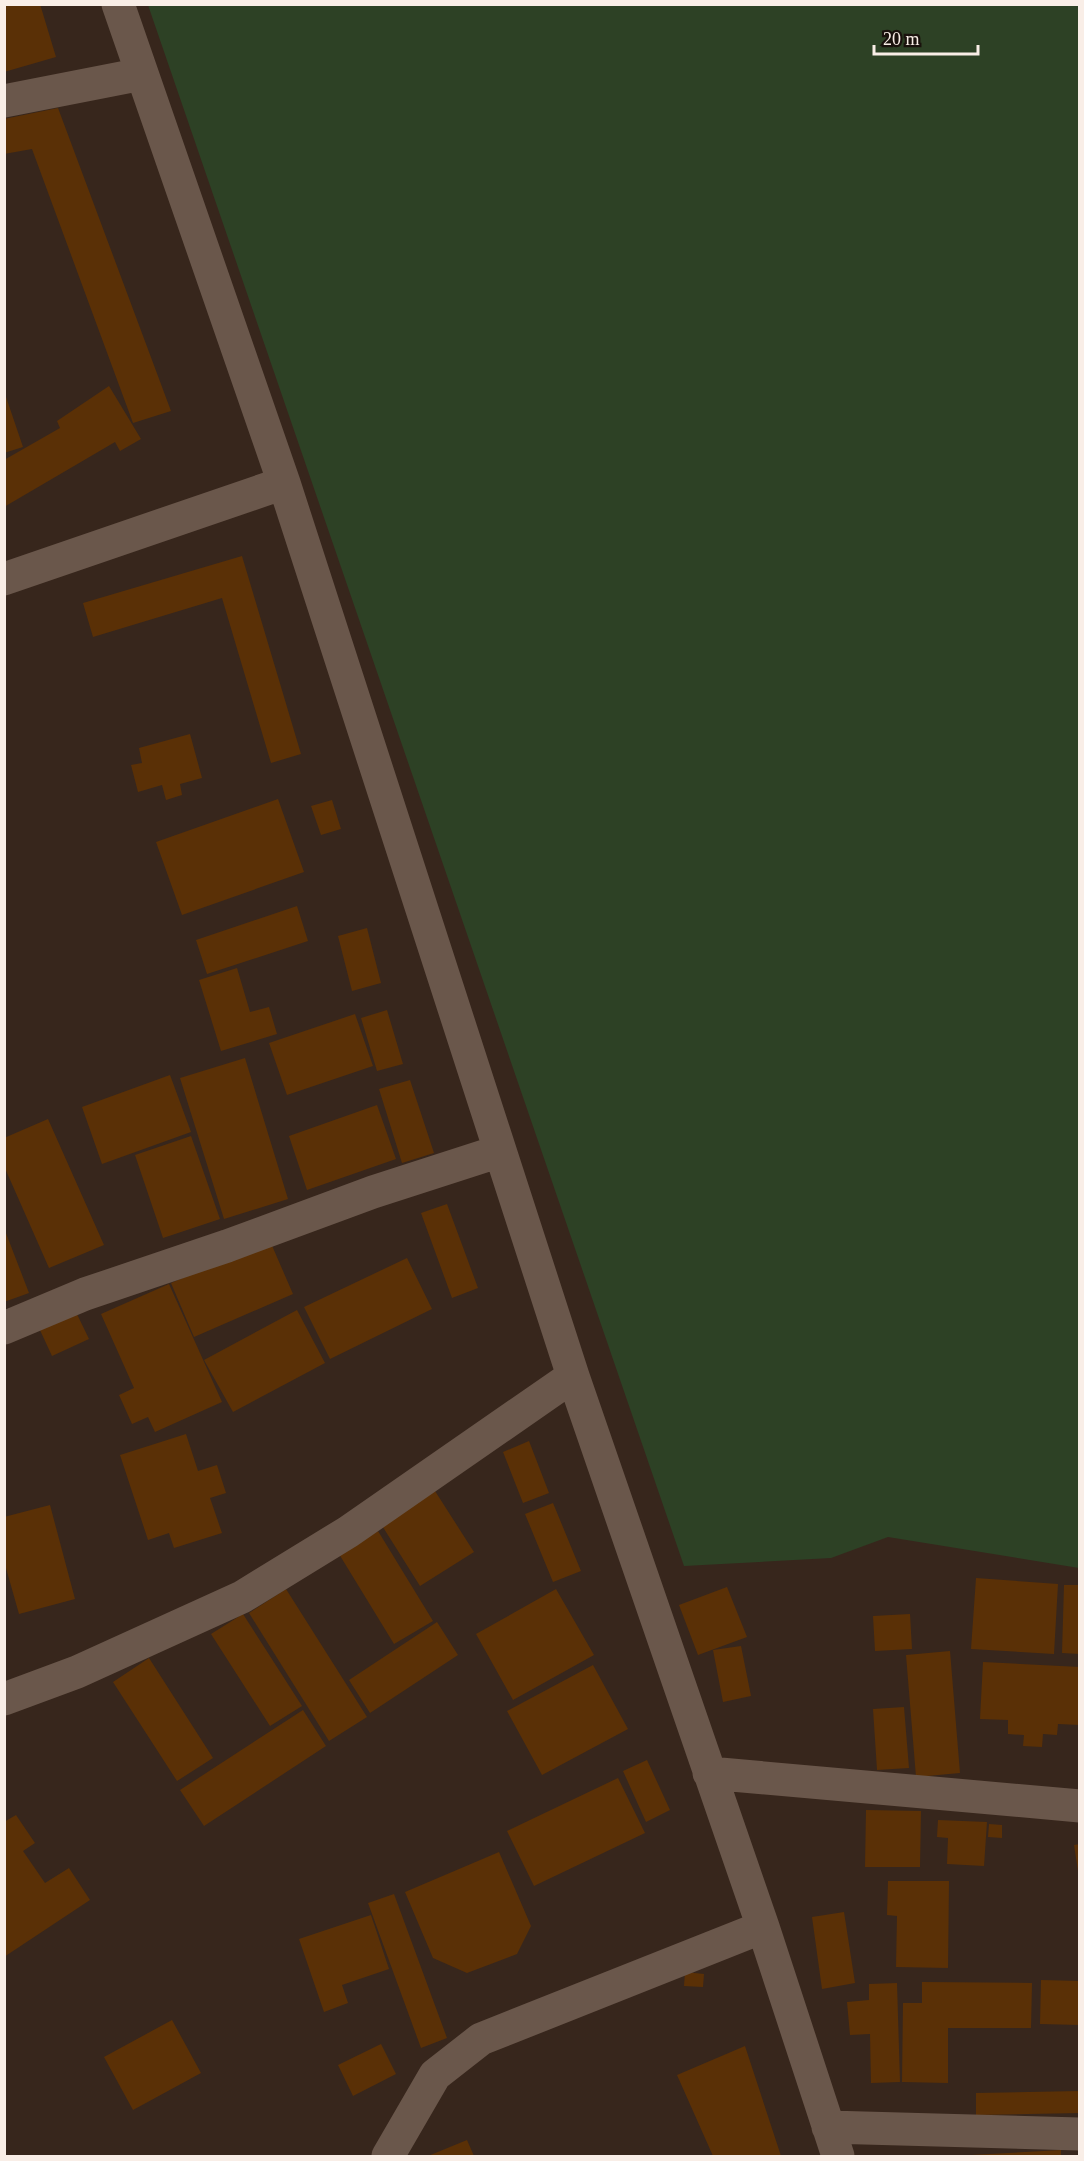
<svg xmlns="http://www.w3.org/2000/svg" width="1084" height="2161" viewBox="0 0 1084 2161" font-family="'Times New Roman',serif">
<rect width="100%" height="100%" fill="#37261c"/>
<path fill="#2d4125" d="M 148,5 L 1079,5 L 1079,1568 L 888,1537 L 831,1558 L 684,1566 Z"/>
<path fill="#5a3006" d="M 4,4 L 40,4 L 56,57 L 4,72 Z
M 58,108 L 171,411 L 133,423 L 32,149 L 4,154 L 4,119 Z
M 109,386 L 141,439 L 120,451 L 115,442 L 4,507 L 4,460 L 60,428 L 57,421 Z
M 4,391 L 23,447 L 4,453 Z
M 242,556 L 301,754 L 271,763 L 222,598 L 93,637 L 83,603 Z
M 190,734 L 202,778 L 180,784 L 182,795 L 166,800 L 162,785 L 138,792 L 131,765 L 142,763 L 139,748 Z
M 278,799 L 304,872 L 182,915 L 156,842 Z
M 332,800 L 341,829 L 321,835 L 311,806 Z
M 297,906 L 308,941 L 207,974 L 196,940 Z
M 367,928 L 381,983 L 352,991 L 338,936 Z
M 237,968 L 250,1012 L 269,1007 L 277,1034 L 221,1051 L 199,980 Z
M 387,1010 L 403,1064 L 377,1071 L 361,1018 Z
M 355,1014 L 373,1066 L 287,1095 L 269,1043 Z
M 245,1058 L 288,1199 L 224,1219 L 180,1078 Z
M 170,1075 L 191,1132 L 102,1164 L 82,1107 Z
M 410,1080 L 434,1153 L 402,1163 L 379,1089 Z
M 377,1105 L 396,1159 L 307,1190 L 289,1136 Z
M 48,1119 L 104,1245 L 49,1268 L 4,1166 L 4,1138 Z
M 191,1136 L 220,1219 L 163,1238 L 135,1155 Z
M 447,1204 L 478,1288 L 452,1298 L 421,1213 Z
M 4,1228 L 29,1293 L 4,1302 Z
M 270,1241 L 293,1294 L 194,1337 L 171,1283 Z
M 407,1258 L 432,1309 L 330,1359 L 304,1307 Z
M 169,1284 L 222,1402 L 155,1432 L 148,1417 L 132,1424 L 119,1395 L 134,1388 L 101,1314 Z
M 75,1310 L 89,1339 L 52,1356 L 39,1328 Z
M 297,1310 L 325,1363 L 233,1412 L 204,1360 Z
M 186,1434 L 198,1471 L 217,1465 L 226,1493 L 210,1498 L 222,1533 L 174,1548 L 169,1533 L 148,1540 L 120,1455 Z
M 529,1441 L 549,1493 L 523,1503 L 503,1452 Z
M 435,1491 L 474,1552 L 420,1586 L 381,1524 Z
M 553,1503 L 581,1571 L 553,1582 L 525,1514 Z
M 50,1505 L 75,1599 L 19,1614 L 6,1568 L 4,1569 L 4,1517 Z
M 378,1531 L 433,1621 L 394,1644 L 339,1554 Z
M 976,1578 L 1058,1584 L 1054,1654 L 971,1649 Z
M 1064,1585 L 1080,1585 L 1080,1654 L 1062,1653 Z
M 727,1587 L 747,1637 L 698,1655 L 679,1605 Z
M 286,1589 L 367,1717 L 329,1741 L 249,1613 Z
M 556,1589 L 594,1655 L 513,1700 L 476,1634 Z
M 243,1614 L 302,1706 L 270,1726 L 211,1634 Z
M 910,1614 L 912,1649 L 875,1651 L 873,1616 Z
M 437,1622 L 458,1655 L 370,1713 L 349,1680 Z
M 741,1646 L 751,1696 L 723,1702 L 713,1650 Z
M 950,1651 L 960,1773 L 916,1777 L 906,1655 Z
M 149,1658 L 213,1758 L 177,1781 L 113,1682 Z
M 983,1662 L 1080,1667 L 1080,1725 L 1058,1724 L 1057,1735 L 1043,1734 L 1042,1747 L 1023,1746 L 1024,1735 L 1008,1734 L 1008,1720 L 980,1719 Z
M 593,1665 L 628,1729 L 542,1775 L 507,1711 Z
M 904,1707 L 909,1768 L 877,1770 L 873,1709 Z
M 303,1710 L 326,1746 L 204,1826 L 180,1790 Z
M 647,1760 L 670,1810 L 646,1822 L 623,1771 Z
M 618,1778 L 645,1833 L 534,1886 L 507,1831 Z
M 866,1810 L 921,1811 L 920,1867 L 865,1867 Z
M 16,1815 L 35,1843 L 23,1851 L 45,1883 L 69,1868 L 90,1900 L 4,1957 L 4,1822 Z
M 938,1820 L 987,1822 L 984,1866 L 947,1864 L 948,1838 L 937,1837 Z
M 989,1824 L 1002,1825 L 1002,1838 L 988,1837 Z
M 1080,1844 L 1080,1871 L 1078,1871 L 1074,1845 Z
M 499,1852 L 531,1926 L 517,1954 L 467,1973 L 433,1958 L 405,1892 Z
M 888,1881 L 949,1881 L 948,1968 L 896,1967 L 897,1916 L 887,1915 Z
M 394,1894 L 447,2038 L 421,2048 L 368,1903 Z
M 844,1912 L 855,1983 L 822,1989 L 812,1917 Z
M 371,1915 L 389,1969 L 342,1985 L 348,2003 L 324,2012 L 299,1939 Z
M 685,1972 L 704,1974 L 703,1987 L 684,1986 Z
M 1041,1980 L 1080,1981 L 1080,2025 L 1040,2024 Z
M 922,1982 L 1032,1983 L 1031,2028 L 948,2028 L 948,2083 L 902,2082 L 903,2003 L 922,2003 Z
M 897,1983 L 900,2082 L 871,2083 L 870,2034 L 850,2035 L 847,2002 L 869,2000 L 869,1984 Z
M 172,2020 L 201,2073 L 133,2110 L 104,2057 Z
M 381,2044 L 396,2074 L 353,2096 L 338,2065 Z
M 745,2046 L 781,2156 L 713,2156 L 677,2075 Z
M 1080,2091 L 1080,2113 L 976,2115 L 976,2093 Z
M 467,2140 L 474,2156 L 428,2156 Z
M 1061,2150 L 1061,2156 L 972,2156 L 971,2155 Z"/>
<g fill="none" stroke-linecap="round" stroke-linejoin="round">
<path stroke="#6a574b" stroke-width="33" d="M 118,4 L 284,483 L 573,1376 L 763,1927 L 838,2156
M 4,101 L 142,74
M 4,579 L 284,483
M 4,1328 L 85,1294 L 227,1246 L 373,1192 L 500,1151
M 4,1699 L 77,1672 L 242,1597 L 348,1532 L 573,1376
M 709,1773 L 1080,1806
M 828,2127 L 1080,2134
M 388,2156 L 435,2075 L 481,2039 L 763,1927"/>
</g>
<rect width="1084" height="2161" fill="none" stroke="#f9eee7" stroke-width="12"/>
<path d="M874 45v9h104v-9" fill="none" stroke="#f9eee7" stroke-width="3"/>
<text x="883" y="45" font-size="18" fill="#f9eee7" stroke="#19110c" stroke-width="4.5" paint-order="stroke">20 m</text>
</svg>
